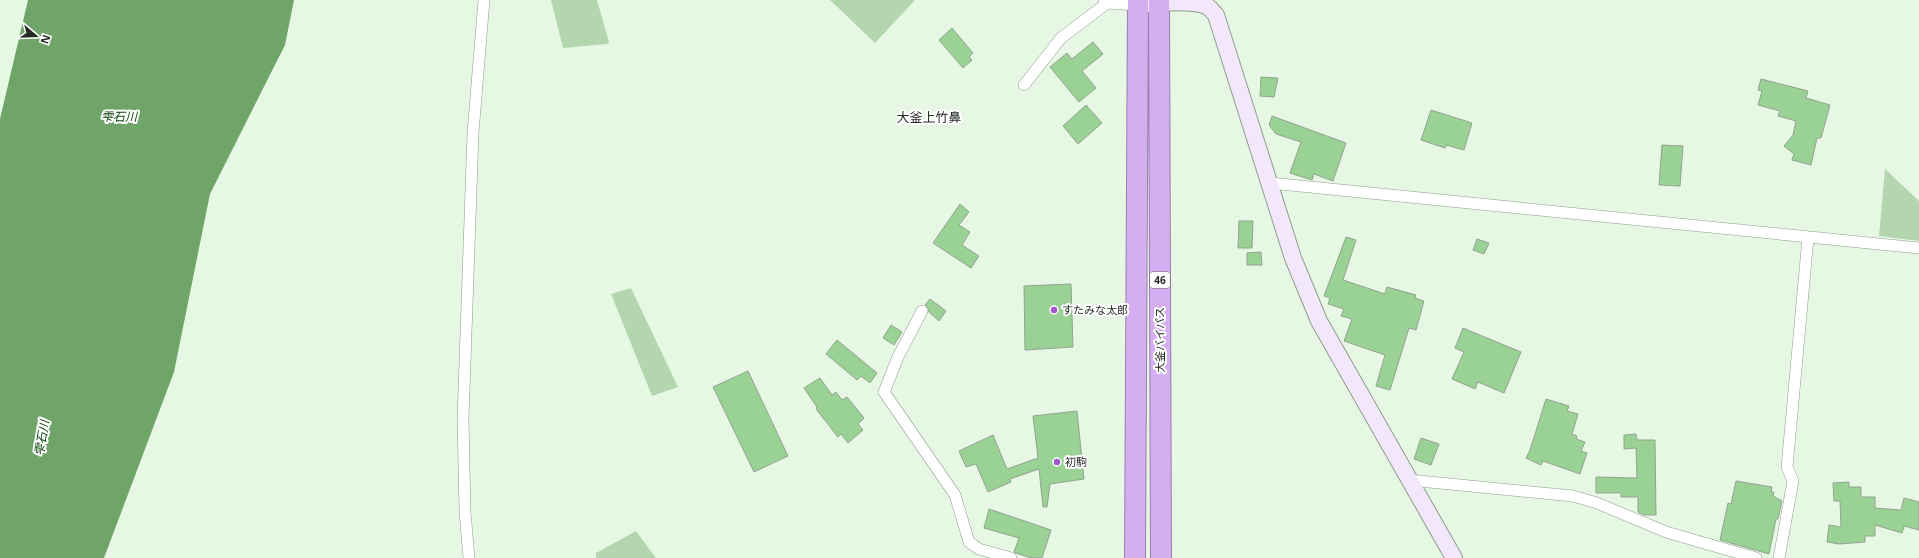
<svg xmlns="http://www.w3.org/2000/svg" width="1919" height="558" viewBox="0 0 1919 558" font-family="'Open Sans','Noto Sans JP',sans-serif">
<rect width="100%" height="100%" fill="#e6f8e4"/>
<path fill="#b3d6af" d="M 551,0 L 597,0 L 609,42 L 607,44 L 563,48 Z
M 830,0 L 915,0 L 875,43 Z
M 1885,169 L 1919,201 L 1919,241 L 1879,236 Z
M 631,288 L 678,387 L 652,396 L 611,294 Z
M 636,531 L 656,558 L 596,558 L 596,553 Z"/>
<path fill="#70a56a" d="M 28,0 L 294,0 L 285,45 L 210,194 L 174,372 L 104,558 L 0,558 L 0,119 Z"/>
<path fill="#9ad194" stroke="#93a391" d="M 952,28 L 973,53 L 969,57 L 972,60 L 963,68 L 939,40 Z
M 1093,42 L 1103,54 L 1082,71 L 1096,88 L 1079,102 L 1050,67 L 1067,53 L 1072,59 Z
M 1261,77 L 1278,78 L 1274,97 L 1260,96 Z
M 1761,79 L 1808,91 L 1806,98 L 1830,105 L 1821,138 L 1817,138 L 1811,165 L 1792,160 L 1794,154 L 1784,146 L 1793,135 L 1796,121 L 1778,116 L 1780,111 L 1758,105 L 1762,91 L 1758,90 Z
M 1086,105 L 1102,123 L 1078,144 L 1063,126 Z
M 1431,110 L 1472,123 L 1464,150 L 1446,145 L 1445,148 L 1421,140 Z
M 1272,116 L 1346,143 L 1333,181 L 1314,174 L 1312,180 L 1290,173 L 1301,142 L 1276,134 L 1269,125 Z
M 1662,145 L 1683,146 L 1680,186 L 1659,185 Z
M 960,204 L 969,212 L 959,225 L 970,232 L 962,245 L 979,256 L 971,268 L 933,243 Z
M 1239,221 L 1253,221 L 1252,248 L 1238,248 Z
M 1346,237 L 1356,240 L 1343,280 L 1385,294 L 1387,287 L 1416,295 L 1415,298 L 1424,301 L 1416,330 L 1409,328 L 1390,390 L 1376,386 L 1385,355 L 1344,341 L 1352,319 L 1341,316 L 1344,309 L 1328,304 L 1330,298 L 1324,296 Z
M 1477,239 L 1489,243 L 1484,254 L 1473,250 Z
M 1261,252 L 1262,265 L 1247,265 L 1247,253 Z
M 1071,284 L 1073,347 L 1025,350 L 1024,286 Z
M 930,299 L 946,311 L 939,321 L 929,312 L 928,308 L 925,305 Z
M 891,325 L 902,332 L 894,345 L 883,338 Z
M 1463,328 L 1521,352 L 1504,393 L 1478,382 L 1475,389 L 1452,379 L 1464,352 L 1455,348 Z
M 837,340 L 877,373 L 870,383 L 861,376 L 857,380 L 826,354 Z
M 748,371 L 788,456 L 754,472 L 713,387 Z
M 820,378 L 832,395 L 836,392 L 842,400 L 847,397 L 864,418 L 858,424 L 863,430 L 848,443 L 841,434 L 838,437 L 816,409 L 817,407 L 804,388 Z
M 1546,399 L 1569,406 L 1567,411 L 1578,414 L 1572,434 L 1577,436 L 1576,439 L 1585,442 L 1581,451 L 1587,453 L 1580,474 L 1543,461 L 1541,465 L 1526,458 L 1530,450 Z
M 1077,411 L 1084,479 L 1050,484 L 1047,507 L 1043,507 L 1039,469 L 1010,479 L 1011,482 L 988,492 L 976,464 L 966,467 L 959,451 L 993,435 L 1007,469 L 1038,458 L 1033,416 Z
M 1636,434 L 1637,440 L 1655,440 L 1656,515 L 1644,515 L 1638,512 L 1638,497 L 1621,497 L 1621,493 L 1596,493 L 1596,477 L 1637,478 L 1636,448 L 1624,449 L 1624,435 Z
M 1421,438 L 1439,444 L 1431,465 L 1414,459 Z
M 1736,481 L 1772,487 L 1771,492 L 1774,492 L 1773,496 L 1782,501 L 1778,519 L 1776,519 L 1769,554 L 1720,540 L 1728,503 L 1731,504 Z
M 1849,482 L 1849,487 L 1861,487 L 1861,497 L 1875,497 L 1875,508 L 1901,510 L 1904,498 L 1919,502 L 1919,530 L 1904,526 L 1902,533 L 1875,525 L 1875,536 L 1865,536 L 1865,542 L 1839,544 L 1827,542 L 1829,525 L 1841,527 L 1840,501 L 1834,501 L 1833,483 Z
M 989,509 L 1051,530 L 1042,558 L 1031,558 L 1016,553 L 1014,552 L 1019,538 L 984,528 Z"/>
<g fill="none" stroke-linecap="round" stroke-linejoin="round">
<g stroke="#8e9d8c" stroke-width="12">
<path id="street" d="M 1104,0 L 1107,3 L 1139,5
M 1024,85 L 1061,38 L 1107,3
M 1270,183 L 1919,248
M 922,311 L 898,357 L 884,392 L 955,495 L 969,542 L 979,549 L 1011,558
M 1409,480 L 1573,496 L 1597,503 L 1666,532 L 1756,558
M 469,558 L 465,512 L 463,419 L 473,133 L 484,0
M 1779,558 L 1793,481 L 1787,467 L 1808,238"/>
</g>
<g stroke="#8e9d8c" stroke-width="18">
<path id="secondary" d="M 1139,5 C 1156,3 1191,0 1207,6 C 1210,8 1213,12 1216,15 L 1293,258 L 1319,321 L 1454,558"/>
</g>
<g stroke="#9780a9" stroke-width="22">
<path id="highway" d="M 1159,0 L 1161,558
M 1135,558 L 1138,0"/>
</g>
<use href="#street" stroke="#fff" stroke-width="11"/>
<use href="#secondary" stroke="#f2e7fb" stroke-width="16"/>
<use href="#highway" stroke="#d5aef1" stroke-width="20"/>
</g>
<g fill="#9f57cb" stroke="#fff" stroke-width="1.5">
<circle cx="1054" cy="310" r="4"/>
<circle cx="1057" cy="462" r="4"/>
</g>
<g text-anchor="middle" stroke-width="4" stroke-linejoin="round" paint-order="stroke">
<rect fill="#fff" stroke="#666b66" stroke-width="1" x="1150" y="272" width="20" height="16" rx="3"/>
<g font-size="10" font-weight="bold" fill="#252b24">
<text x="1160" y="284">46</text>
</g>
<g font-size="11" fill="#252b24" stroke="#fff" text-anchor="start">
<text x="1062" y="314">すたみな太郎</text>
<text x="1065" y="466">初駒</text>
</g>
<g font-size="11" fill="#252b24" stroke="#fff">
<text transform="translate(1160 340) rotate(-90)" y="4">大釜バイパス</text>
</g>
<g font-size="12" font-style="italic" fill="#0a4407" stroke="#fff">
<text x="119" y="121">雫石川</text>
<text transform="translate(42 438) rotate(-81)" y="4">雫石川</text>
</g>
<g font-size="13" fill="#252b24" stroke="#fff">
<text x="929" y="122">大釜上竹鼻</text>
</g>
</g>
<g transform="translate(36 36) rotate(109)" stroke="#ffffff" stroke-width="3" paint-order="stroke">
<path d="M0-3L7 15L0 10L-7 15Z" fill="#252b24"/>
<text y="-6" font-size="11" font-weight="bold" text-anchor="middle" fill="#252b24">N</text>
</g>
</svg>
